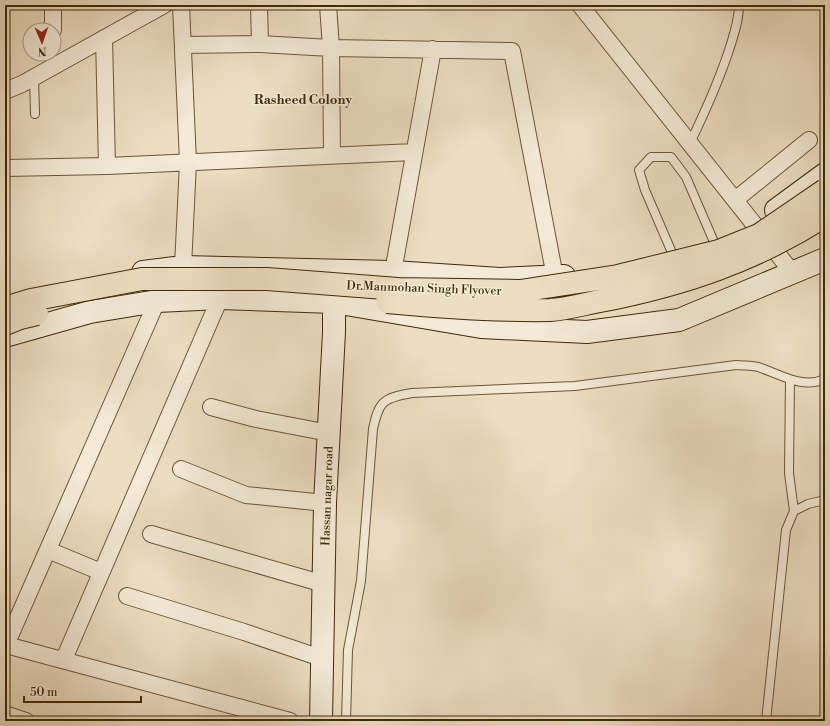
<svg xmlns="http://www.w3.org/2000/svg" width="830" height="726" viewBox="0 0 830 726" font-family="'Libre Bodoni',serif">
<rect width="100%" height="100%" fill="#ecdec2"/>
<filter id="stains"><feTurbulence type="fractalNoise" baseFrequency=".005" numOctaves="4"/><feColorMatrix values="0 0 0 0 .2 0 0 0 0 .09 0 0 0 0 .02 0 0 0 .5 -.17"/></filter>
<radialGradient id="worn" r=".72"><stop offset=".6" stop-color="#630" stop-opacity="0"/><stop offset="1" stop-color="#630" stop-opacity=".3"/></radialGradient>
<g fill="none" stroke-linecap="round" stroke-linejoin="round">
<g stroke="#6c5735" stroke-width="10">
<path id="lane" d="M 34,76 L 35,114
M 690,143 C 706,110 720,79 731,44 C 735,31 739,19 739,5
M 673,255 L 645,190 L 639,170 L 651,157 L 671,157 L 686,177 L 714,242
M 790,380 L 789,473 L 794,511 L 808,504 L 825,500
M 346,721 L 348,650 L 361,581 L 373,429 C 379,401 383,398 412,393 L 575,386 L 736,365 C 744,366 754,365 761,368 C 781,375 803,389 825,379
M 766,721 L 786,530 L 794,511"/>
</g>
<g stroke="#6c5735" stroke-width="18">
<path id="street" d="M 53,5 L 53,30
M 181,5 L 188,162 L 183,267
M 259,5 L 260,44
M 328,5 L 331,48 L 332,155
M 580,5 L 792,272
M 104,38 L 107,166
M 183,45 L 260,44 L 331,48 L 512,51 L 555,277
M 5,91 L 22,84 L 164,5
M 5,168 L 107,166 L 414,152
M 735,200 L 809,140
M 393,272 L 433,49
M 211,407 L 256,419 L 329,433
M 181,469 L 246,495 L 325,503
M 151,534 L 324,584
M 48,550 L 101,572
M 127,596 L 244,632 L 321,658
M 6,645 L 157,301
M 5,647 L 6,645 L 290,721
M 64,659 L 220,298
M 5,714 L 26,721"/>
</g>
<g stroke="#412a06" stroke-width="24">
<path id="secondary" d="M 776,210 L 825,174
M 143,272 L 183,267 L 393,272 L 500,279 L 564,276
M 5,336 L 90,312 L 157,301 L 220,298 L 334,302 L 481,327 L 587,332 L 679,320 L 825,259
M 321,721 L 325,503 L 334,332 L 334,287"/>
</g>
<use href="#lane" stroke="#f3ead7" stroke-width="8"/>
<use href="#street" stroke="#f3ead7" stroke-width="16"/>
<use href="#secondary" stroke="#f3ead7" stroke-width="22"/>
<g stroke="#412a06" stroke-width="24" stroke-linecap="butt">
<path id="highway-bridge" d="M 387,302 C 441,307 495,311 550,310 C 566,309 584,304 600,301 C 683,285 754,261 825,216
M 5,308 L 31,300 L 142,279 L 267,279 L 398,289 L 520,291 L 618,276 L 719,251 L 759,235 L 825,190
M 5,324 L 20,318 L 37,314"/>
</g>
<use href="#highway-bridge" stroke="#ecdec2" stroke-width="22"/>
</g>
<g text-anchor="middle" stroke-width="3" stroke-linejoin="round" paint-order="stroke">
<g font-size="12" fill="#412a06" stroke="#f3ead7">
<text transform="translate(424 288) rotate(2)" y="4">Dr.Manmohan Singh Flyover</text>
<text transform="translate(327 496) rotate(-88)" y="4">Hassan nagar road</text>
</g>
<g font-size="13" font-weight="bold" fill="#412a06" stroke="#f3ead7">
<text x="303" y="104">Rasheed Colony</text>
</g>
</g>
<rect width="830" height="726" fill="none" stroke="#ecdec2" stroke-width="20"/>
<rect x="6" y="6" width="818" height="714" fill="none" stroke="#412a06" stroke-width="2"/>
<rect x="10" y="10" width="810" height="706" fill="none" stroke="#412a06"/>
<g transform="translate(42 42) rotate(178)"><circle r="19" fill="#f3ead7" stroke="#ac9d83"/>
<path d="M0-3L7 15L0 10L-7 15Z" fill="#8f2418"/>
<text y="-6" font-size="11" font-weight="bold" text-anchor="middle" fill="#412a06">N</text>
</g>
<path d="M24 696v6h117v-6" fill="none" stroke="#412a06" stroke-width="2"/>
<text x="30" y="696" font-size="12" fill="#412a06" stroke="#f3ead7" stroke-width="3" paint-order="stroke">50 m</text>
<rect width="100%" height="100%" filter="url(#stains)"/>
<rect width="100%" height="100%" fill="url(#worn)"/>
</svg>
